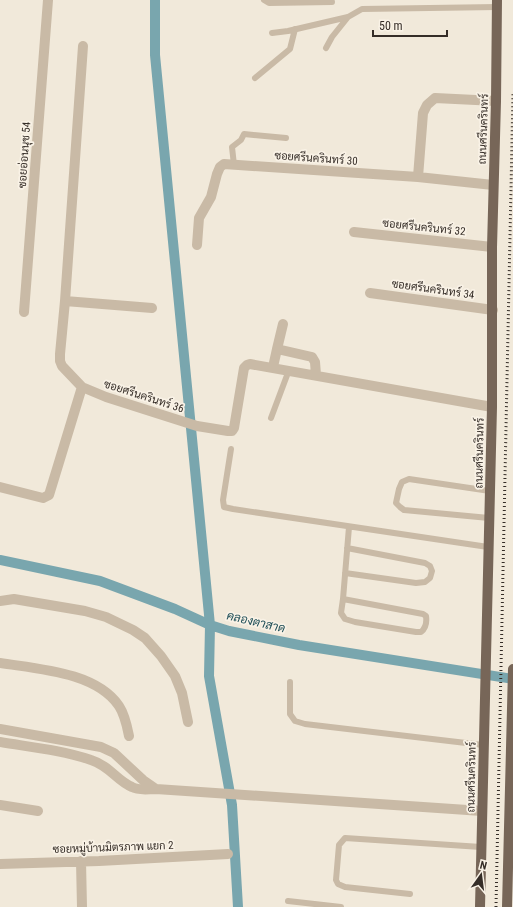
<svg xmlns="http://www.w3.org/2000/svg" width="513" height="907" viewBox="0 0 513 907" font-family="'Roboto Condensed',Sarabun,sans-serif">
<rect width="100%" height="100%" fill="#f1e9da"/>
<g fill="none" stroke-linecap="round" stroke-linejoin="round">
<path stroke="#79a6ae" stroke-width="10" d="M 155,0 L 155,55 L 210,625 L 209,676 L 232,805 L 238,907
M 0,560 L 100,581 L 175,609 L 210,625 L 229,631 L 299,645 L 513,679"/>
<path stroke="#c9baa6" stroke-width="6" d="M 264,0 L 269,3 L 332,2
M 272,33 L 288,31 L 348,17 L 362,9 L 497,7
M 326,48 L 332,37 L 348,17
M 255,78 L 290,49 L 295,29
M 234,165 L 232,147 L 241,140 L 244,134 L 286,138
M 271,418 L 289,370
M 231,449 L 223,500 L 224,507 L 233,509 L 488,547
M 489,518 L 404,510 L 400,507 L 396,503 L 399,489 L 402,482 L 409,479 L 490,491
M 345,573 L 416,583 L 425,582 L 430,578 L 432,571 L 430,566 L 425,563 L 347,548
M 343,599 L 423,614 L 426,616 C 427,623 426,628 421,632 L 416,632 L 355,622 L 345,619 L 341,613 L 343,599 L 349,527
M 290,682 L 290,714 L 295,721 L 305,724 L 483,745
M 410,894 L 345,887 L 338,884 L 336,880 L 339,845 L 345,838 L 481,847
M 288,901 L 341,907"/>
<path stroke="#c9baa6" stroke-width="10" d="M 83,46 L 65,301 L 60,354 L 60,361 L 62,366 L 82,387 L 106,397 L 197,426 L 228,431 L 232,431 L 234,428 L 244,368 L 247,365 L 250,364 L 492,407
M 418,177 L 423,113 L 427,105 L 435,98 L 496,101
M 354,232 L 492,247
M 197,245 L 199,218 L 211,197 L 217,174 L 220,167 L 224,164 L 418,177 L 493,185
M 370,293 L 493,310
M 65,301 L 152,308
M 24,312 L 48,0
M 277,349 L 283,324
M 273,367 L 277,349 L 312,357 L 315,362 L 316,375
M 0,487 L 43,498 L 49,495 L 82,387
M 0,601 L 14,599 L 85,611 L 106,617 L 133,630 L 145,638 L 161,656 L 175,676 L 182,693 L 188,722
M 0,663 C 38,669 96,672 119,706 C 125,715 127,726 129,736
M 0,729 L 101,747 L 114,753 L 143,780 L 156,789
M 0,742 C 30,747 62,750 91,760 C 110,766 117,781 132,787 C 139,791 148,789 156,789 L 482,811
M 0,805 L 38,811
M 81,861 L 82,907
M 0,864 L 99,861 L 228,854"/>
<path stroke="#776658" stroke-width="10" d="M 480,907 L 492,407 L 492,247 L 496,101 L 497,0
M 507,907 L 513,669"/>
<path stroke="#352d27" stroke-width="3" stroke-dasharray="1 3" stroke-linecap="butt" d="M 496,907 L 513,93"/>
</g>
<g text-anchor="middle" stroke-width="3.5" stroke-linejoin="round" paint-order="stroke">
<g font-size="11" fill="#352d27" stroke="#f9f2e6">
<text transform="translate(483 129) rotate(-88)" y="4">ถนนศรีนครินทร์</text>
<text transform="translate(24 155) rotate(-86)" y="4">ซอยอ่อนนุช 54</text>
<text transform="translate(316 158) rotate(4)" y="4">ซอยศรีนครินทร์ 30</text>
<text transform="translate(424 227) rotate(6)" y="4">ซอยศรีนครินทร์ 32</text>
<text transform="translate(433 289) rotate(8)" y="4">ซอยศรีนครินทร์ 34</text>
<text transform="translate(144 396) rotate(18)" y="4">ซอยศรีนครินทร์ 36</text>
<text transform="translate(479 453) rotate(-89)" y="4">ถนนศรีนครินทร์</text>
<text transform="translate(471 777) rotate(-89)" y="4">ถนนศรีนครินทร์</text>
<text transform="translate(113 847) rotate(-2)" y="4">ซอยหมู่บ้านมิตรภาพ แยก 2</text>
</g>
<g font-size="12" font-style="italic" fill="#1d4d56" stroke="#f9f2e6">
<text transform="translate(256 622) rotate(13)" y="4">คลองตาสาด</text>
</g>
</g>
<g transform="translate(481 875) rotate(14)" stroke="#f9f2e6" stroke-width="3" paint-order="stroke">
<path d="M0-3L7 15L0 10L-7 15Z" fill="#352d27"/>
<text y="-6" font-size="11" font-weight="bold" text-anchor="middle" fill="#352d27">N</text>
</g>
<path d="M373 30v6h74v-6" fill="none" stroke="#352d27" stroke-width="2"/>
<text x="379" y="30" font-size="12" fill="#352d27" stroke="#f9f2e6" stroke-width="3" paint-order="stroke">50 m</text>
</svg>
